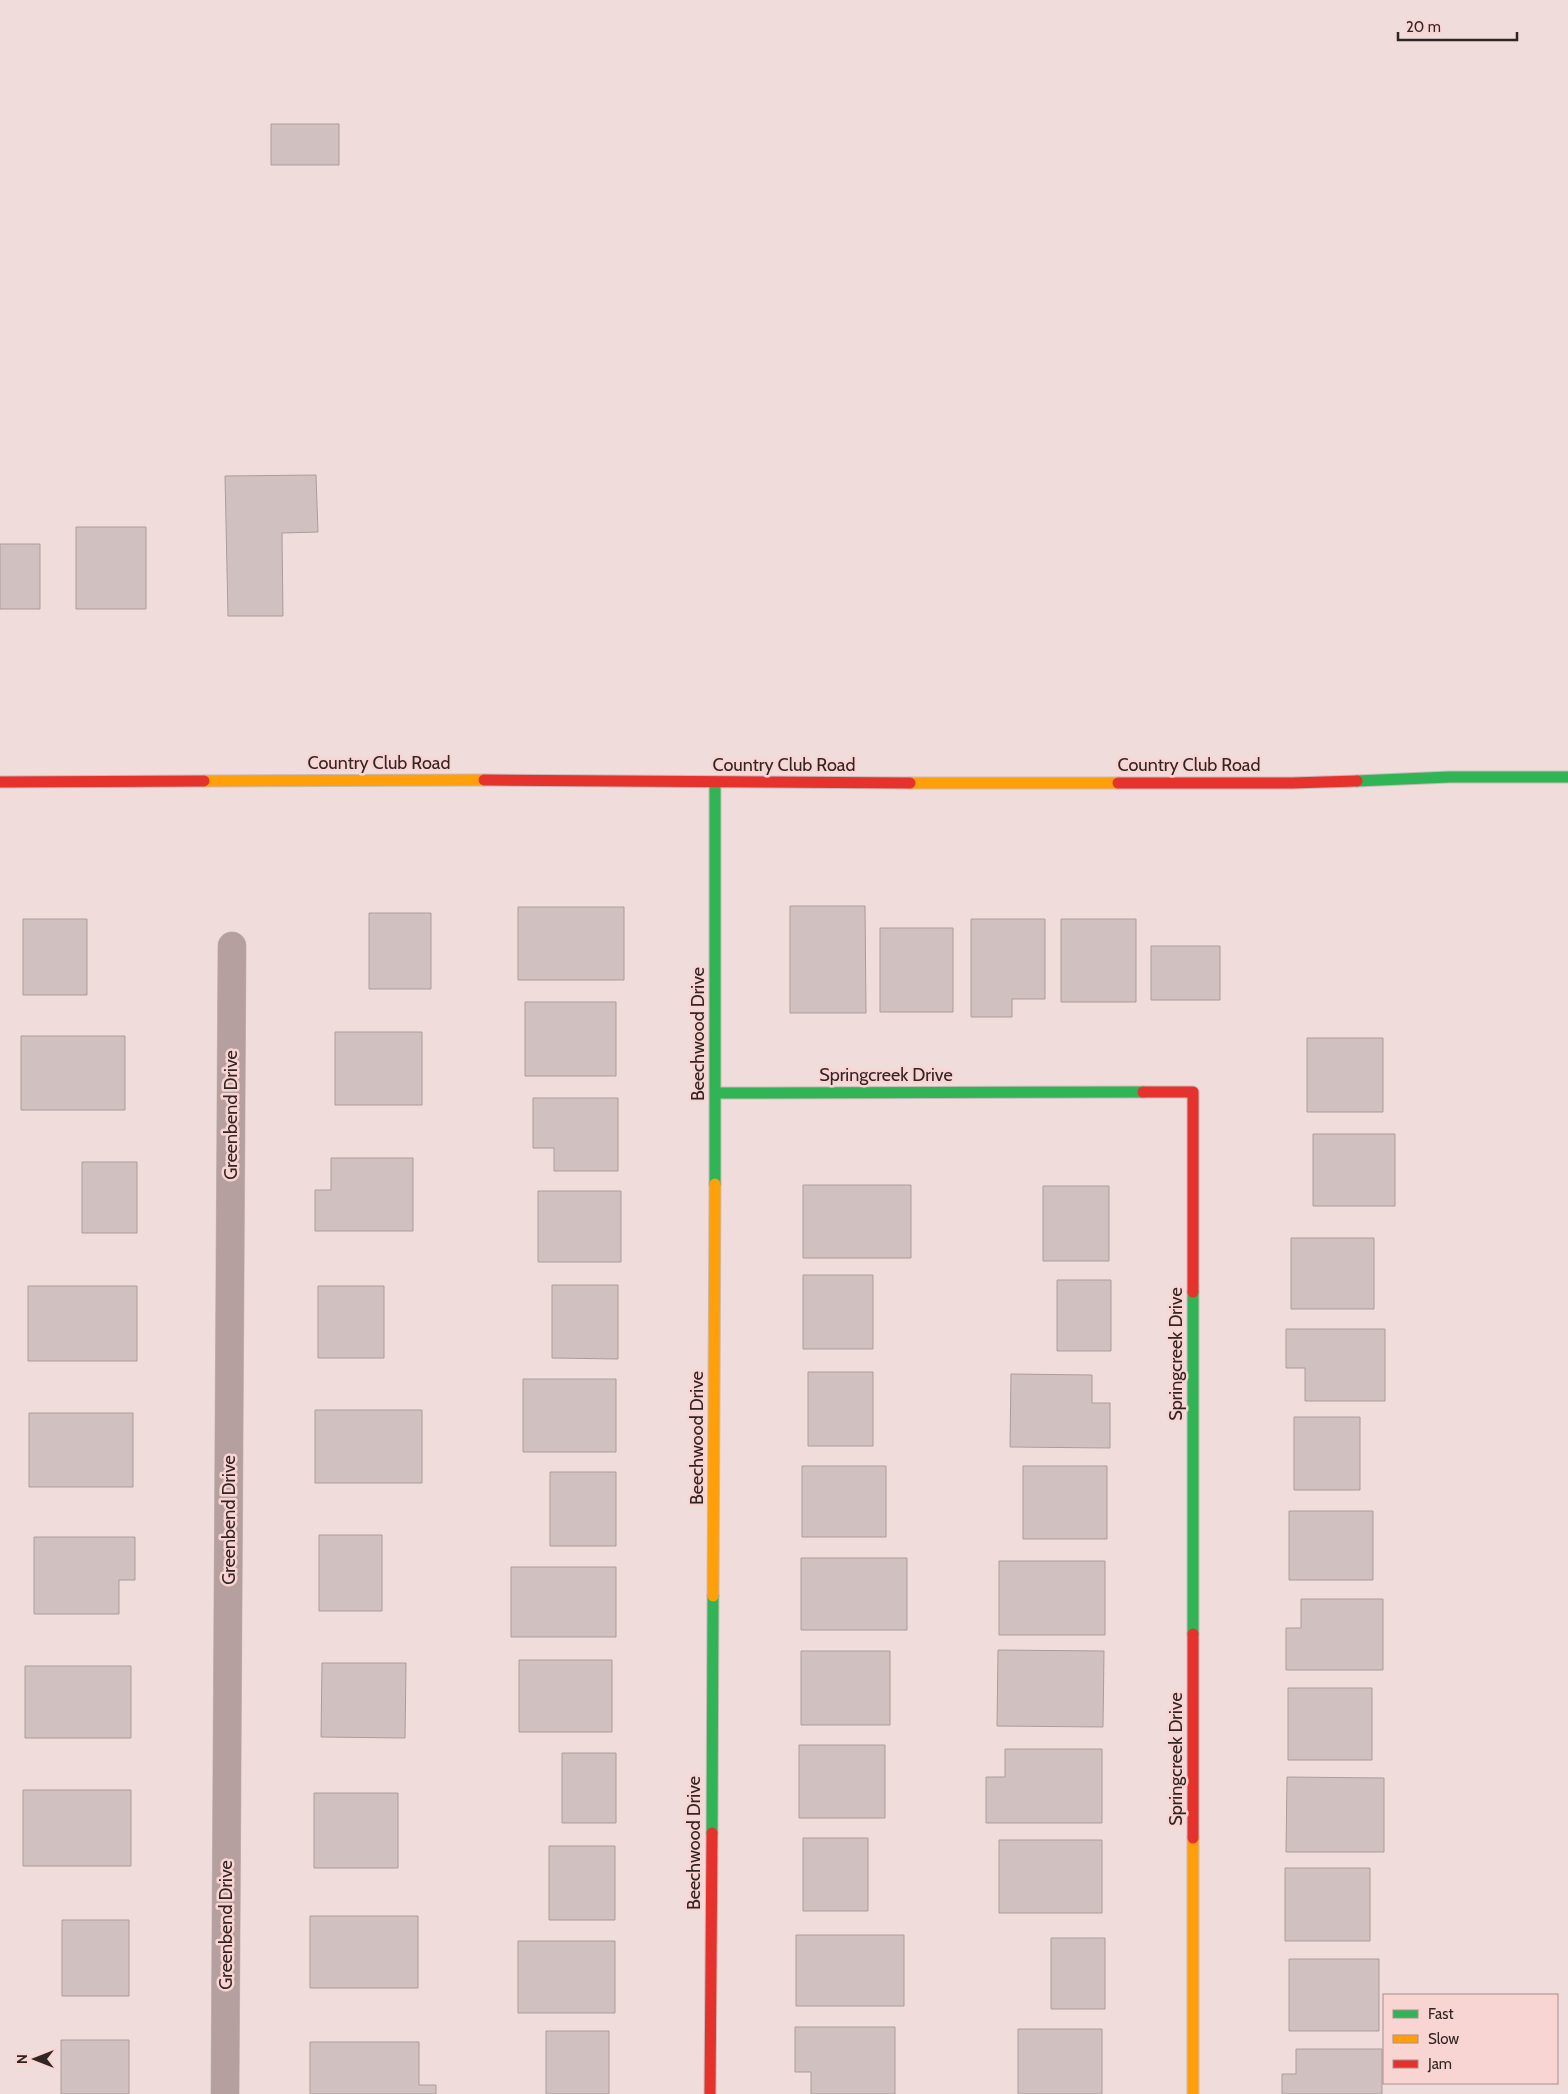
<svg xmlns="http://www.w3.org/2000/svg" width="1568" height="2094" viewBox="0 0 1568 2094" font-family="Cabin,sans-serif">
<rect width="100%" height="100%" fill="#f0dddb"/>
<path fill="#d0c0bf" stroke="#ab9c9b" d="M 271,124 L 339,124 L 339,165 L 271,165 Z
M 316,475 L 318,532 L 282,533 L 283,616 L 228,616 L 225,476 Z
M 76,527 L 146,527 L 146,609 L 76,609 Z
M 0,544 L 40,544 L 40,609 L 0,609 Z
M 790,906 L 865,906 L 866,1013 L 790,1013 Z
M 518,907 L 624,907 L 624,980 L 518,980 Z
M 369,913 L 431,913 L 431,989 L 369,989 Z
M 23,919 L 87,919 L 87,995 L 23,995 Z
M 971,919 L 1045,919 L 1045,999 L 1012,999 L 1012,1017 L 971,1017 Z
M 1061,919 L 1136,919 L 1136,1002 L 1061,1002 Z
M 880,928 L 953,928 L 953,1012 L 880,1012 Z
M 1151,946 L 1220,946 L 1220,1000 L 1151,1000 Z
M 525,1002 L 616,1002 L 616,1076 L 525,1076 Z
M 335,1032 L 422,1032 L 422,1105 L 335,1105 Z
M 21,1036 L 125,1036 L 125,1110 L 21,1110 Z
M 1307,1038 L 1383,1038 L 1383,1112 L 1307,1112 Z
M 533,1098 L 618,1098 L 618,1171 L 554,1171 L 554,1148 L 533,1148 Z
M 1313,1134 L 1395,1134 L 1395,1206 L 1313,1206 Z
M 331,1158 L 413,1158 L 413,1231 L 315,1231 L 315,1190 L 331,1190 Z
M 82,1162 L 137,1162 L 137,1233 L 82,1233 Z
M 803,1185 L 911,1185 L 911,1258 L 803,1258 Z
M 1043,1186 L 1109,1186 L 1109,1261 L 1043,1261 Z
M 538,1191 L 621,1191 L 621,1262 L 538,1262 Z
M 1291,1238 L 1374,1238 L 1374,1309 L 1291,1309 Z
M 803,1275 L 873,1275 L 873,1349 L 803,1349 Z
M 1057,1280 L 1111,1280 L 1111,1351 L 1057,1351 Z
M 552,1285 L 618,1285 L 618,1359 L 552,1358 Z
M 28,1286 L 137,1286 L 137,1361 L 28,1361 Z
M 318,1286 L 384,1286 L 384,1358 L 318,1358 Z
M 1286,1329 L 1385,1329 L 1385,1401 L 1305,1401 L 1305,1368 L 1286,1368 Z
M 808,1372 L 873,1372 L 873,1446 L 808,1446 Z
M 1011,1374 L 1092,1375 L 1092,1403 L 1110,1403 L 1110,1448 L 1010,1447 Z
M 523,1379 L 616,1379 L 616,1452 L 523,1452 Z
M 315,1410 L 422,1410 L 422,1483 L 315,1483 Z
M 29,1413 L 133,1413 L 133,1487 L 29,1487 Z
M 1294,1417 L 1360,1417 L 1360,1490 L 1294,1490 Z
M 802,1466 L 886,1466 L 886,1537 L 802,1537 Z
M 1023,1466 L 1107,1466 L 1107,1539 L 1023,1539 Z
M 550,1472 L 616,1472 L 616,1546 L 550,1546 Z
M 1289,1511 L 1373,1511 L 1373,1580 L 1289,1580 Z
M 319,1535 L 382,1535 L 382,1611 L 319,1611 Z
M 34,1537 L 135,1537 L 135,1580 L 119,1580 L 119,1614 L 34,1614 Z
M 801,1558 L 907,1558 L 907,1630 L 801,1630 Z
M 999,1561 L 1105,1561 L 1105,1635 L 999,1635 Z
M 511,1567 L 616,1567 L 616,1637 L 511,1637 Z
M 1301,1599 L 1383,1599 L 1383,1670 L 1286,1670 L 1286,1628 L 1301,1628 Z
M 998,1650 L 1104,1651 L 1103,1727 L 997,1726 Z
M 801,1651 L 890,1651 L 890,1725 L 801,1725 Z
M 519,1660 L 612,1660 L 612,1732 L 519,1732 Z
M 322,1663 L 406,1663 L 405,1738 L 321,1737 Z
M 25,1666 L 131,1666 L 131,1738 L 25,1738 Z
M 1288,1688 L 1372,1688 L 1372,1760 L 1288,1760 Z
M 799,1745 L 885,1745 L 885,1818 L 799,1818 Z
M 1005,1749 L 1102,1749 L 1102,1823 L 986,1823 L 986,1777 L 1005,1777 Z
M 562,1753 L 616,1753 L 616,1823 L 562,1823 Z
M 1287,1777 L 1384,1778 L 1384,1852 L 1286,1852 Z
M 23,1790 L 131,1790 L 131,1866 L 23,1866 Z
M 314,1793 L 398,1793 L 398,1868 L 314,1868 Z
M 803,1838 L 868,1838 L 868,1911 L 803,1911 Z
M 999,1840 L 1102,1840 L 1102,1913 L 999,1913 Z
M 549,1846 L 615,1846 L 615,1920 L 549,1920 Z
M 1285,1868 L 1370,1868 L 1370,1941 L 1285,1941 Z
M 310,1916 L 418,1916 L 418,1988 L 310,1988 Z
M 62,1920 L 129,1920 L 129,1996 L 62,1996 Z
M 796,1935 L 904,1935 L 904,2006 L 796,2006 Z
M 1051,1938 L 1105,1938 L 1105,2009 L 1051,2009 Z
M 518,1941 L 615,1941 L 615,2013 L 518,2013 Z
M 1289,1959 L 1379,1959 L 1379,2031 L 1289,2031 Z
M 795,2027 L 895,2027 L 895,2094 L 811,2094 L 811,2072 L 795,2072 Z
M 1018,2029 L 1102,2029 L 1102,2094 L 1018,2094 Z
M 546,2031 L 609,2031 L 609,2094 L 546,2094 Z
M 61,2040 L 129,2040 L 129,2094 L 61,2094 Z
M 310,2042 L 419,2042 L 419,2085 L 436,2085 L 436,2094 L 310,2094 Z
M 1296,2049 L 1382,2049 L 1382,2094 L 1282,2094 L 1282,2074 L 1296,2074 Z"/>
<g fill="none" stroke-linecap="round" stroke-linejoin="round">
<g stroke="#c8bab8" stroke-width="29">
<path id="street" d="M 225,2094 L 232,946"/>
</g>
<g stroke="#c8bab8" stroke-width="13">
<path id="fast" d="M 1357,781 L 1449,777 L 1568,777
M 715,783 L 715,1184
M 716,1093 L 1143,1092
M 1193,1292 L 1193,1634
M 712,1833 L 713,1596"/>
</g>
<g stroke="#c8bab8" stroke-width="13">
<path id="slow" d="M 204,781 L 484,780
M 910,783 L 1118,783
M 713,1596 L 715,1184
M 1193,1838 L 1193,2094"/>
</g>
<g stroke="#c8bab8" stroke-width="13">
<path id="jam" d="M 484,780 L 910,783
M 0,782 L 204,781
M 1118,783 L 1292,783 L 1357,781
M 1143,1092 L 1193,1092 L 1193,1292
M 1193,1634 L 1193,1838
M 710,2094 L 712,1833"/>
</g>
<use href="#street" stroke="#b5a09f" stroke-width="28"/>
<use href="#fast" stroke="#30b455" stroke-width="11"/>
<use href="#slow" stroke="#ff9f0a" stroke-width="11"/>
<use href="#jam" stroke="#e5322d" stroke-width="11"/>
</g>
<g text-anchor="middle" stroke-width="5" stroke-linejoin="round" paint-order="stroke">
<g font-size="18" fill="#312423" stroke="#f8d5d3">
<text x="379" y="769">Country Club Road</text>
<text x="784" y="771">Country Club Road</text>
<text x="1189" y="771">Country Club Road</text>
<text transform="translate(698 1034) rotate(-90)" y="6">Beechwood Drive</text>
<text x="886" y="1081">Springcreek Drive</text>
<text transform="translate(231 1115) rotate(-90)" y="6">Greenbend Drive</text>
<text transform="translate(1176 1354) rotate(-90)" y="6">Springcreek Drive</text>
<text transform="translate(697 1438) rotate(-90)" y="6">Beechwood Drive</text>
<text transform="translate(229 1520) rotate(-90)" y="6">Greenbend Drive</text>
<text transform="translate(1176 1759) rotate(-90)" y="6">Springcreek Drive</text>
<text transform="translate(694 1843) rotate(-90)" y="6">Beechwood Drive</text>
<text transform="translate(226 1925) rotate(-90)" y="6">Greenbend Drive</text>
</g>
</g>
<rect x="1383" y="1994" width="175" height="90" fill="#f8d5d3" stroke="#a88e8d"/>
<rect x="1393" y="2010" width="25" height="8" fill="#30b455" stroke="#a88e8d"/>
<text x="1428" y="2019" font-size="15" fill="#312423">Fast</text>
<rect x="1393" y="2035" width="25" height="8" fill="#ff9f0a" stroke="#a88e8d"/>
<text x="1428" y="2044" font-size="15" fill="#312423">Slow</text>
<rect x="1393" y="2060" width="25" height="8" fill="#e5322d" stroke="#a88e8d"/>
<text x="1428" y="2069" font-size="15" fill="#312423">Jam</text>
<g transform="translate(35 2059) rotate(270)" stroke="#f8d5d3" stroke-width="4" paint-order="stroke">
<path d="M0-4L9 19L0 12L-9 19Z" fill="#312423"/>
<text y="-8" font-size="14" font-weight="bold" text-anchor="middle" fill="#312423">N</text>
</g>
<path d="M1398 32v8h119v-8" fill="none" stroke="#312423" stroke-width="2.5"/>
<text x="1406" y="32" font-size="15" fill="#312423" stroke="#f8d5d3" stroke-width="4" paint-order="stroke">20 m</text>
</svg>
